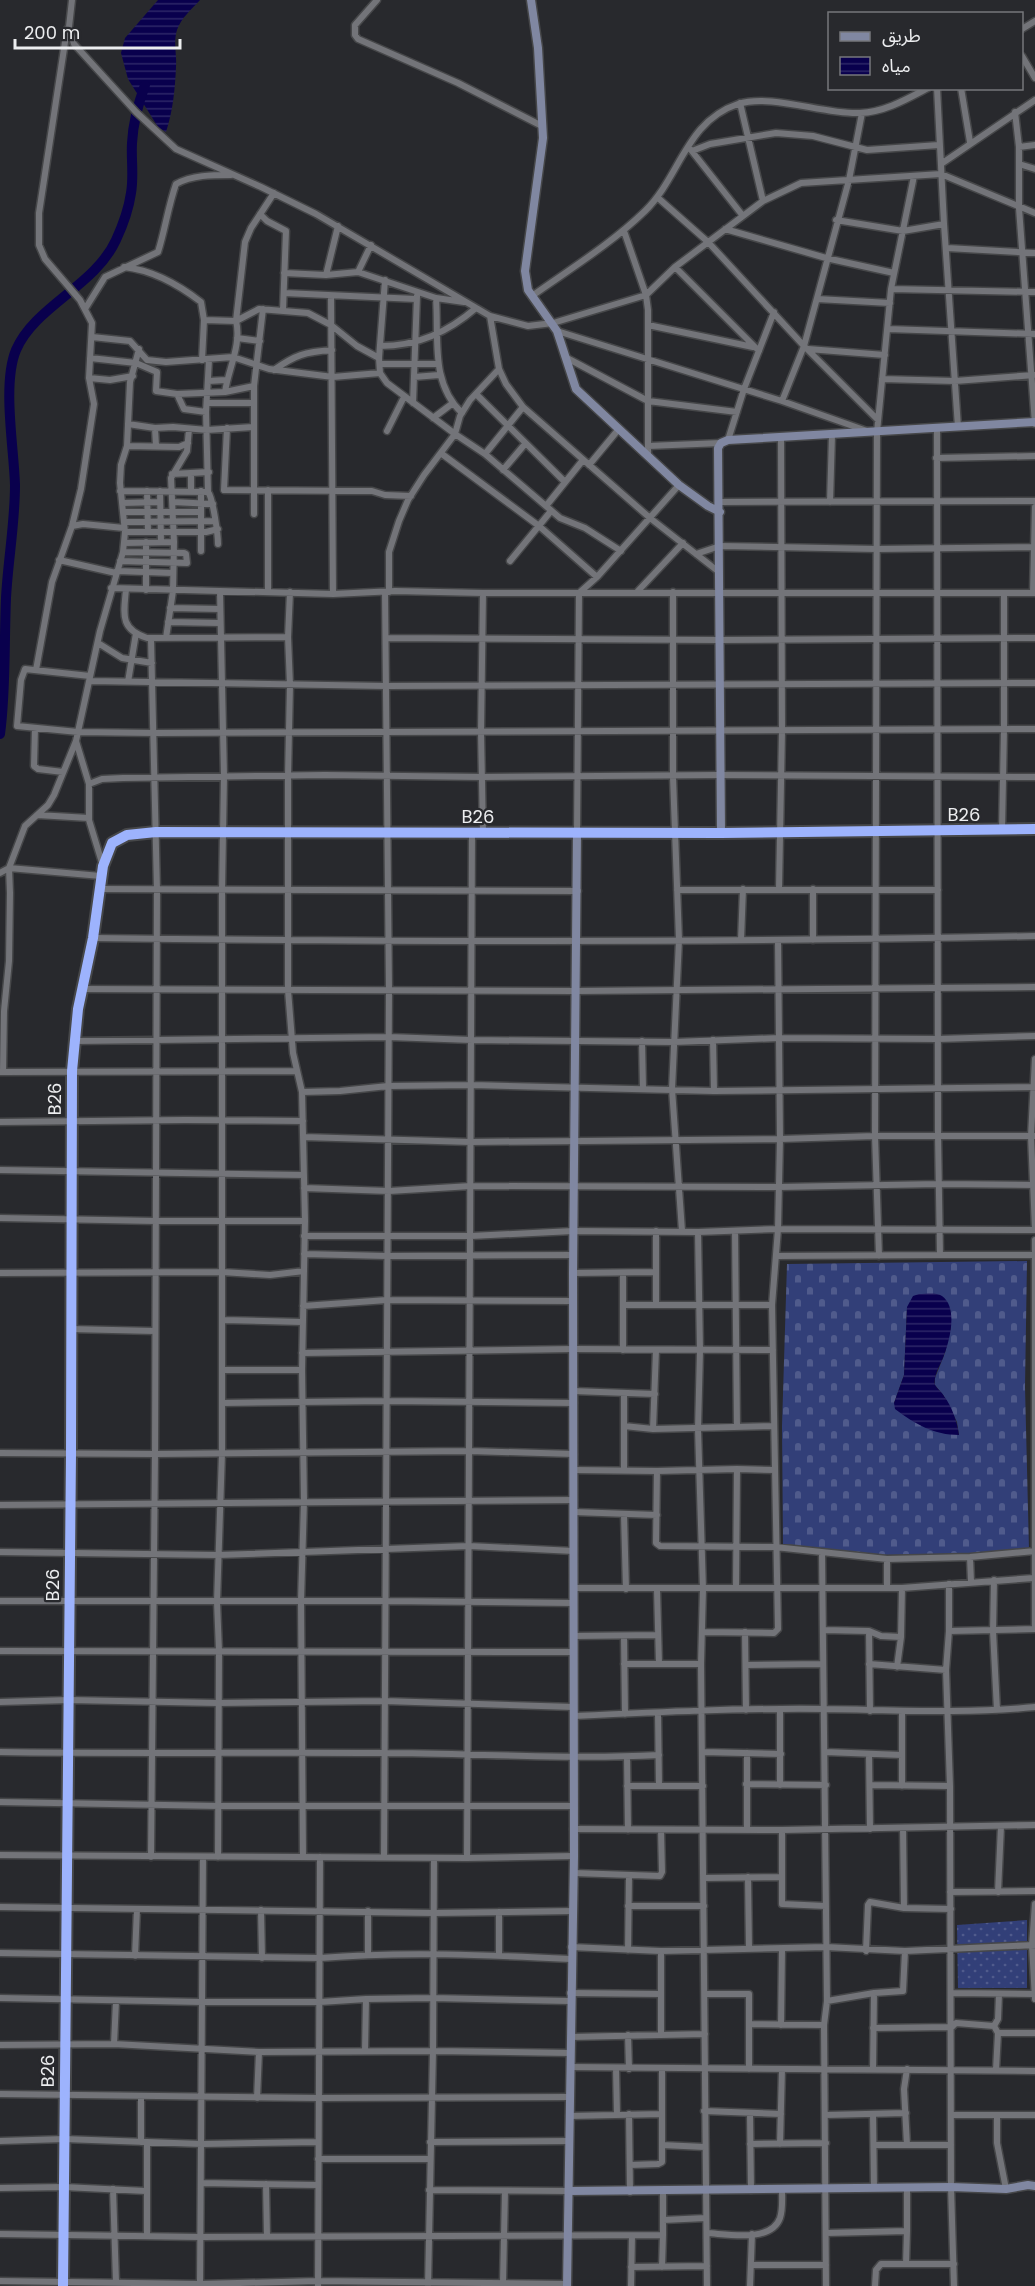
<svg xmlns="http://www.w3.org/2000/svg" width="1035" height="2286" viewBox="0 0 1035 2286" font-family="Poppins,'Noto Sans Arabic',sans-serif">
<defs>
<pattern id="grass-dots" width="8" height="8" patternUnits="userSpaceOnUse" patternTransform="scale(1.5)"><rect width="8" height="8" fill="#323f78"/><path d="M2 2h.1M6 6h.1" fill="none" stroke="#505b8c" stroke-width="1.8" stroke-linecap="round"/></pattern>
<pattern id="cemetery-stones" width="16" height="16" patternUnits="userSpaceOnUse" patternTransform="scale(1.5)"><rect width="16" height="16" fill="#323f78"/><path d="M2 7V4a2 2 0 0 1 4 0v3zM10 15v-3a2 2 0 0 1 4 0v3z" fill="#505b8c"/></pattern>
<pattern id="water-rules" width="6" height="5" patternUnits="userSpaceOnUse" patternTransform="scale(1.5)"><rect width="6" height="5" fill="#09004d"/><path d="M0 2.5h6" fill="none" stroke="#2d2667"/></pattern>
</defs>
<rect width="100%" height="100%" fill="#28292d"/>
<path fill="url(#grass-dots)" d="M 1027,1920 L 1027,1988 L 958,1988 L 957,1925 Z"/>
<path fill="url(#cemetery-stones)" fill-rule="evenodd" d="M 1027,1261 L 1025,1387 L 1029,1550 L 963,1554 L 873,1555 L 783,1545 L 782,1426 L 787,1264 ZM 907,1307 L 950,1308 L 951,1327 L 945,1353 L 935,1378 L 935,1385 L 944,1396 L 957,1422 L 959,1435 L 894,1403 L 904,1375 Z"/>
<path fill="url(#water-rules)" d="M 158,0 L 200,0 C 192,9 181,18 177,30 C 173,43 177,54 176,67 C 175,89 173,111 166,132 L 158,127 L 128,79 L 121,53 L 125,38 Z
M 919,1294 C 926,1294 936,1292 942,1296 C 959,1308 949,1343 943,1358 C 940,1365 933,1377 935,1385 C 937,1389 942,1392 944,1396 C 952,1407 957,1421 959,1435 C 934,1435 915,1424 895,1409 L 894,1403 L 904,1375 L 907,1307 L 913,1296 Z"/>
<g fill="none" stroke-linecap="round" stroke-linejoin="round">
<path stroke="#09004d" stroke-width="10" d="M 0,734 C 6,689 4,644 6,598 C 8,560 15,523 15,485 C 14,448 2,384 16,350 C 35,306 95,286 116,240 C 122,227 129,207 131,193 C 134,176 131,159 132,143 C 133,123 138,104 145,85"/>
<g stroke="#464749" stroke-width="9">
<path id="street" d="M 72,0 L 69,27 L 74,44 L 136,112 L 176,149 L 261,187 L 316,214 L 490,316 L 528,326 L 553,323 L 646,295 L 675,267 L 763,201 L 801,183 L 941,174 L 1035,213
M 377,0 L 355,25 L 355,35 L 358,39 L 458,83 L 542,126
M 1022,29 L 1035,21
M 1022,56 L 1035,78
M 937,88 L 944,224 L 958,427
M 961,88 L 970,142
M 740,103 L 763,201
M 1015,112 L 1019,147 L 1019,208 L 1035,424
M 1019,147 L 1035,145
M 691,150 L 743,216
M 692,151 L 710,144 L 776,133 L 813,136 L 867,150 L 939,145
M 941,164 L 1035,100
M 1019,164 L 1035,169
M 657,197 L 708,242 L 804,346 L 878,420
M 260,214 L 267,221 L 286,231 L 283,310
M 836,220 L 903,231 L 944,224
M 725,229 L 826,258 L 894,273
M 624,231 L 646,295 L 648,310 L 648,456
M 947,248 L 1035,253
M 124,267 C 152,270 179,285 201,302 L 204,320 L 236,321 L 259,309 L 308,313 L 331,325 L 357,346 L 379,358
M 675,267 L 759,351
M 358,272 L 371,245
M 284,273 L 326,275 L 358,272 L 436,298 L 464,302
M 326,275 L 338,226
M 385,280 L 379,358 L 380,373 L 387,383 L 455,434 L 485,454 L 560,518 L 585,528 L 621,551
M 891,289 L 1035,292
M 284,293 L 416,299
M 331,296 L 333,594
M 532,296 C 570,269 611,244 645,211 C 680,177 686,121 738,104 C 772,93 824,115 860,113 C 885,112 907,99 928,88
M 436,298 C 439,338 430,383 462,413
M 817,299 L 890,303
M 85,309 L 105,277 L 158,252 C 165,230 168,207 176,184 C 192,175 212,175 231,175
M 490,316 L 499,369 L 506,384 L 523,407 L 650,518 L 719,572
M 648,325 L 753,347
M 888,329 L 1035,334
M 557,331 L 782,401 L 867,431
M 92,337 L 130,341 L 147,360 L 166,362 L 233,357 L 269,369 L 333,377 L 380,373
M 237,338 L 260,341
M 380,346 C 418,346 448,332 476,308
M 808,349 L 885,355
M 565,357 L 648,401 L 737,412
M 90,358 L 136,363 L 157,372 L 156,391 L 177,394 L 225,392 L 254,386
M 202,360 L 204,320
M 380,364 L 438,364
M 274,370 C 295,355 305,352 332,350
M 414,377 L 439,375
M 89,378 L 110,380 L 133,376
M 882,379 L 955,381 L 1034,375
M 208,381 L 226,380
M 225,392 C 228,370 242,344 236,321 L 245,242 L 251,228 L 274,193
M 177,394 L 184,409 L 206,412
M 476,394 L 565,482
M 782,401 L 804,346 L 849,180 L 862,113
M 207,403 L 253,403
M 413,403 L 417,296
M 433,418 L 453,403
M 128,424 L 155,428 L 173,427 L 207,430 L 253,427
M 155,428 L 156,446
M 227,428 L 224,490 L 372,491 L 385,495 L 411,496
M 937,429 L 938,1135 L 940,1255 L 1035,1255
M 387,431 L 404,397
M 728,440 L 744,389 L 774,312
M 127,446 L 179,447 L 188,443
M 648,446 L 721,443
M 442,454 L 539,526 L 597,577
M 485,454 L 523,407
M 936,458 L 1035,456
M 589,465 L 618,430
M 503,470 L 525,444
M 172,474 L 209,472
M 268,490 L 268,592
M 120,491 L 208,492 C 213,498 218,535 218,544
M 147,491 L 148,532
M 160,491 L 161,542
M 191,491 L 191,473
M 201,491 L 201,551
M 208,492 L 206,412 L 209,360
M 173,502 L 213,504
M 720,502 L 1035,501
M 830,502 L 832,435
M 122,503 L 160,502
M 546,506 L 583,460
M 123,512 L 200,512
M 254,514 L 254,386 L 263,309
M 124,522 L 213,521
M 72,526 L 83,524 L 124,528
M 125,532 L 206,532 L 218,529
M 124,543 L 174,542
M 696,554 L 720,546 L 877,549 L 1035,547
M 59,560 L 116,573
M 120,561 L 187,563 L 186,554 L 184,553 L 123,552
M 510,561 L 551,511
M 117,571 L 173,573
M 111,588 L 333,594 L 395,591 L 483,593 L 1035,593
M 126,589 C 124,613 119,629 147,638 L 288,637
M 146,590 L 146,542
M 290,592 L 288,637 L 290,685 L 288,776 L 288,990 L 293,1053 L 302,1092 L 305,1221 L 302,1370 L 304,1501 L 301,1601 L 303,1857
M 389,592 L 389,552 L 399,521 L 408,500 L 424,475 L 455,434 L 460,416 L 470,400 L 499,369
M 637,592 L 683,543
M 673,592 L 673,777 L 679,940 L 672,1089 L 682,1231
M 483,593 L 481,732 L 483,833
M 1033,593 L 1035,507
M 170,608 L 220,609
M 168,622 L 220,623
M 166,638 L 173,591 L 174,542 L 171,478 L 187,451 L 189,429
M 387,638 L 719,640 L 1035,638
M 98,643 L 122,658 L 152,663
M 36,670 L 52,582 L 72,526 L 81,489 L 94,404 L 89,378 L 92,323 L 80,300 L 45,259 L 39,245 L 39,213 L 67,29
M 90,676 L 25,669 L 21,680 L 17,726 L 78,732 L 155,733 L 1035,729
M 90,681 L 386,686 L 1035,683
M 128,682 L 136,633
M 35,728 L 34,766 L 38,769 L 63,772
M 76,741 L 89,784 L 89,820 L 103,866
M 89,784 L 102,779 L 123,778 L 325,775 L 482,777 L 719,775 L 1035,777
M 37,815 L 89,818
M 1002,830 L 1004,729 L 1004,593
M 577,833 L 579,593 L 597,577 L 679,485
M 0,873 L 9,868 L 101,876
M 100,889 L 578,891
M 779,889 L 782,731 L 781,439
M 813,889 L 813,940
M 677,890 L 938,890
M 93,938 C 407,942 721,943 1035,936
M 741,940 L 743,889
M 82,989 L 576,991 L 1035,987
M 713,1040 L 714,1091
M 74,1041 L 389,1037 L 472,1040 L 674,1042 L 779,1038 L 938,1039 L 1035,1036
M 642,1041 L 643,1088
M 1035,1059 L 1031,1136 L 1035,1228
M 0,1072 L 296,1071
M 3,1072 L 4,1011 L 9,961 L 10,893 L 9,868 L 25,826 L 48,805 L 54,795 L 76,741 L 100,631 L 123,552 L 125,532 L 120,483 L 121,465 L 127,446 L 130,382 L 139,349
M 302,1092 L 340,1091 L 388,1086 L 472,1085 L 714,1091 L 1035,1087
M 0,1122 L 185,1120 L 303,1121
M 303,1137 L 471,1142 L 780,1139 L 875,1136 L 1035,1136
M 0,1170 L 304,1175
M 304,1188 L 389,1191 L 471,1186 L 779,1187 L 939,1184 L 1035,1185
M 0,1218 L 156,1221 L 305,1221
M 656,1231 L 656,1305
M 735,1231 L 737,1427
M 698,1232 L 700,1351 L 698,1429 L 703,1589 L 701,1664 L 707,2286
M 304,1236 L 471,1236 L 573,1231 L 698,1232 L 778,1229 L 1035,1230
M 1035,1240 L 1035,1549
M 304,1254 L 387,1256 L 573,1255
M 776,1256 L 940,1255
M 879,1256 L 875,1136 L 877,432 L 891,289 L 914,176
M 0,1273 L 222,1272 L 270,1275 L 304,1271
M 573,1273 L 655,1272
M 623,1273 L 623,1350
M 623,1305 L 772,1305
M 303,1306 L 387,1300 L 573,1301
M 222,1320 L 302,1322
M 70,1329 L 155,1331
M 302,1353 L 573,1349 L 773,1350
M 222,1370 L 302,1370
M 573,1391 L 655,1394
M 222,1403 L 387,1401 L 574,1403
M 624,1426 L 653,1429 L 774,1426
M 653,1429 L 656,1350
M 0,1453 L 155,1454 L 469,1451 L 574,1454
M 573,1470 L 657,1471 L 737,1469 L 775,1470
M 624,1470 L 624,1394
M 657,1471 L 656,1543 L 660,1546 L 775,1547 L 887,1559 L 970,1557 L 1035,1551
M 0,1505 L 574,1500
M 574,1512 L 657,1515
M 624,1515 L 626,1589
M 0,1552 L 218,1555 L 469,1546 L 574,1551
M 822,1553 L 827,2001 L 824,2025 L 826,2286
M 1035,1553 L 1035,1628
M 970,1557 L 971,1582
M 994,1580 L 993,1631 L 997,1710
M 949,1584 L 949,1631 L 946,1670 L 950,1786 L 951,2187 L 954,2286
M 574,1588 L 902,1588 L 1034,1578
M 736,1588 L 737,1469
M 887,1588 L 887,1559
M 657,1590 L 659,1664
M 0,1601 L 386,1601 L 573,1603
M 823,1630 L 869,1631 L 881,1636 L 901,1637
M 869,1631 L 870,1711
M 949,1631 L 1035,1629
M 702,1632 L 774,1633 L 778,1629 L 772,1305 L 778,1229 L 780,1139 L 778,940
M 745,1632 L 746,1710
M 573,1636 L 658,1635
M 624,1637 L 625,1714
M 0,1651 L 573,1652
M 624,1664 L 701,1664
M 869,1664 L 946,1670
M 746,1665 L 823,1664
M 897,1667 L 901,1637 L 902,1588
M 0,1702 L 69,1700 L 218,1703 L 384,1701 L 574,1707
M 658,1713 L 659,1786
M 574,1716 C 658,1712 742,1708 825,1709 C 896,1710 965,1714 1035,1707
M 0,1752 C 127,1754 254,1752 382,1753 C 474,1753 566,1760 659,1755
M 703,1752 L 781,1754
M 825,1752 L 902,1755
M 869,1755 L 870,1829
M 627,1757 L 628,1830
M 746,1784 L 826,1785
M 780,1785 L 780,1710
M 871,1785 L 950,1786
M 627,1786 L 703,1786
M 902,1786 L 902,1712
M 0,1802 L 219,1806 L 574,1806
M 903,1828 L 904,1908
M 573,1829 L 782,1830 L 1035,1825
M 747,1830 L 747,1753
M 782,1830 L 782,1904 L 826,1906
M 0,1855 L 467,1858 L 574,1856
M 151,1857 L 155,1454 L 157,890 L 151,639
M 218,1857 L 219,1651 L 217,1602 L 222,1453 L 222,890 L 224,776 L 220,592
M 384,1857 L 389,990 L 385,592
M 467,1858 L 472,833
M 574,1873 L 660,1876 L 662,1872 L 661,1830
M 748,1877 L 749,1949
M 703,1878 L 781,1877
M 950,1892 L 1035,1891
M 998,1892 L 1001,1826
M 1035,1904 L 1032,1945 L 1035,1999
M 628,1906 L 704,1906
M 0,1907 L 434,1913 L 573,1911
M 261,1910 L 262,1958
M 368,1911 L 368,1954
M 571,1947 L 661,1951 L 826,1947 L 905,1951 L 1035,1945
M 628,1950 L 629,1875
M 661,1951 L 661,2034
M 866,1951 L 868,1905 L 870,1902 L 904,1908 L 951,1909
M 0,1953 L 320,1958 C 403,1951 487,1955 571,1959
M 499,1955 L 499,1912
M 135,1956 L 137,1909
M 570,1993 L 661,1994
M 951,1993 L 1035,1994
M 705,1994 L 749,1994 L 749,2069
M 0,1998 L 202,2002 L 320,2002 L 366,1999 L 432,1998 L 570,2001
M 827,2001 L 874,1993 L 903,1991 L 905,1951
M 750,2024 L 824,2025
M 781,2025 L 782,1950
M 873,2028 L 952,2027 L 956,2023 L 994,2026
M 998,2033 L 1035,2033
M 628,2035 L 629,2069
M 571,2037 L 705,2034
M 114,2044 L 116,2001
M 0,2045 L 114,2044 L 259,2052 L 433,2051 L 570,2053
M 365,2051 L 366,1999
M 570,2067 L 1035,2071
M 616,2068 L 617,2114
M 873,2069 L 874,1993
M 996,2070 L 998,2033 L 994,2026 L 998,2019 L 999,1994
M 0,2094 L 318,2098 L 569,2097
M 141,2097 L 141,2142
M 257,2098 L 259,2052
M 704,2111 L 781,2114
M 629,2114 L 630,2192
M 750,2114 L 751,2190
M 825,2115 L 906,2113
M 873,2115 L 874,2188
M 951,2115 L 1035,2115
M 997,2115 L 997,2143 L 1006,2189
M 569,2116 L 662,2114
M 0,2141 L 64,2139 L 202,2144 L 318,2142
M 430,2142 L 569,2141
M 750,2144 L 826,2143
M 780,2144 L 782,2069
M 662,2145 L 705,2147
M 874,2145 L 951,2145
M 907,2145 L 904,2089 L 907,2069
M 318,2159 L 429,2159
M 630,2165 L 658,2164 L 662,2162 L 662,2069
M 201,2183 L 318,2185
M 266,2184 L 267,2236
M 0,2188 L 64,2187 L 146,2191
M 113,2189 L 116,2282
M 429,2190 L 569,2191
M 663,2220 L 706,2218
M 707,2233 C 727,2234 771,2243 780,2218 C 783,2209 782,2199 782,2190
M 826,2233 L 907,2231 L 907,2188
M 0,2234 L 200,2237 L 663,2235 L 663,2192
M 147,2236 L 147,2142
M 906,2264 L 907,2231
M 751,2265 L 826,2265
M 631,2267 L 707,2266
M 662,2267 L 663,2235
M 0,2281 L 200,2284 L 318,2281 L 567,2284
M 503,2282 L 505,2191
M 200,2285 L 203,1857
M 318,2286 L 320,1857
M 428,2286 L 433,2051 L 434,1858
M 631,2286 L 632,2236
M 750,2286 L 752,2234
M 875,2286 L 876,2270 L 881,2264 L 954,2264"/>
</g>
<g stroke="#464749" stroke-width="11">
<path id="secondary" d="M 531,0 L 538,48 L 543,138 L 525,271 L 528,290 L 557,331 L 576,389 L 679,485 L 708,506 L 720,512
M 721,833 L 718,448 L 721,443 L 728,440 L 1035,422
M 569,2191 L 951,2187 L 1006,2189 L 1028,2185 L 1035,2186
M 567,2286 L 574,1856 L 573,1273 L 577,833"/>
</g>
<g stroke="#464749" stroke-width="14">
<path id="highway" d="M 63,2286 L 71,1454 L 72,1071 L 78,1009 L 93,938 L 103,866 L 112,843 L 127,835 L 156,832 L 721,833 L 1035,829"/>
</g>
<use href="#street" stroke="#737479" stroke-width="6"/>
<use href="#secondary" stroke="#8087a1" stroke-width="8"/>
<use href="#highway" stroke="#9db3fd" stroke-width="10"/>
</g>
<g text-anchor="middle" stroke-width="4.5" stroke-linejoin="round" paint-order="stroke">
<g font-size="18" fill="#ecedef" stroke="#28292d">
<text x="964" y="821">B26</text>
<text x="478" y="823">B26</text>
<text transform="translate(55 1099) rotate(-89)" y="6">B26</text>
<text transform="translate(53 1585) rotate(-90)" y="6">B26</text>
<text transform="translate(48 2071) rotate(-89)" y="6">B26</text>
</g>
</g>
<rect x="828" y="12" width="195" height="78" fill="#28292d" stroke="#76777b" stroke-width="1.5"/>
<rect x="840" y="32" width="30" height="9" fill="#8087a1" stroke="#76777b" stroke-width="1.5"/>
<text x="882" y="42" font-size="18" fill="#ecedef">طريق</text>
<rect x="840" y="57" width="30" height="18" fill="url(#water-rules)" stroke="#76777b" stroke-width="1.5"/>
<text x="882" y="72" font-size="18" fill="#ecedef">مياه</text>
<path d="M15 39v9h165v-9" fill="none" stroke="#ecedef" stroke-width="3"/>
<text x="24" y="39" font-size="18" fill="#ecedef" stroke="#28292d" stroke-width="4.5" paint-order="stroke">200 m</text>
</svg>
